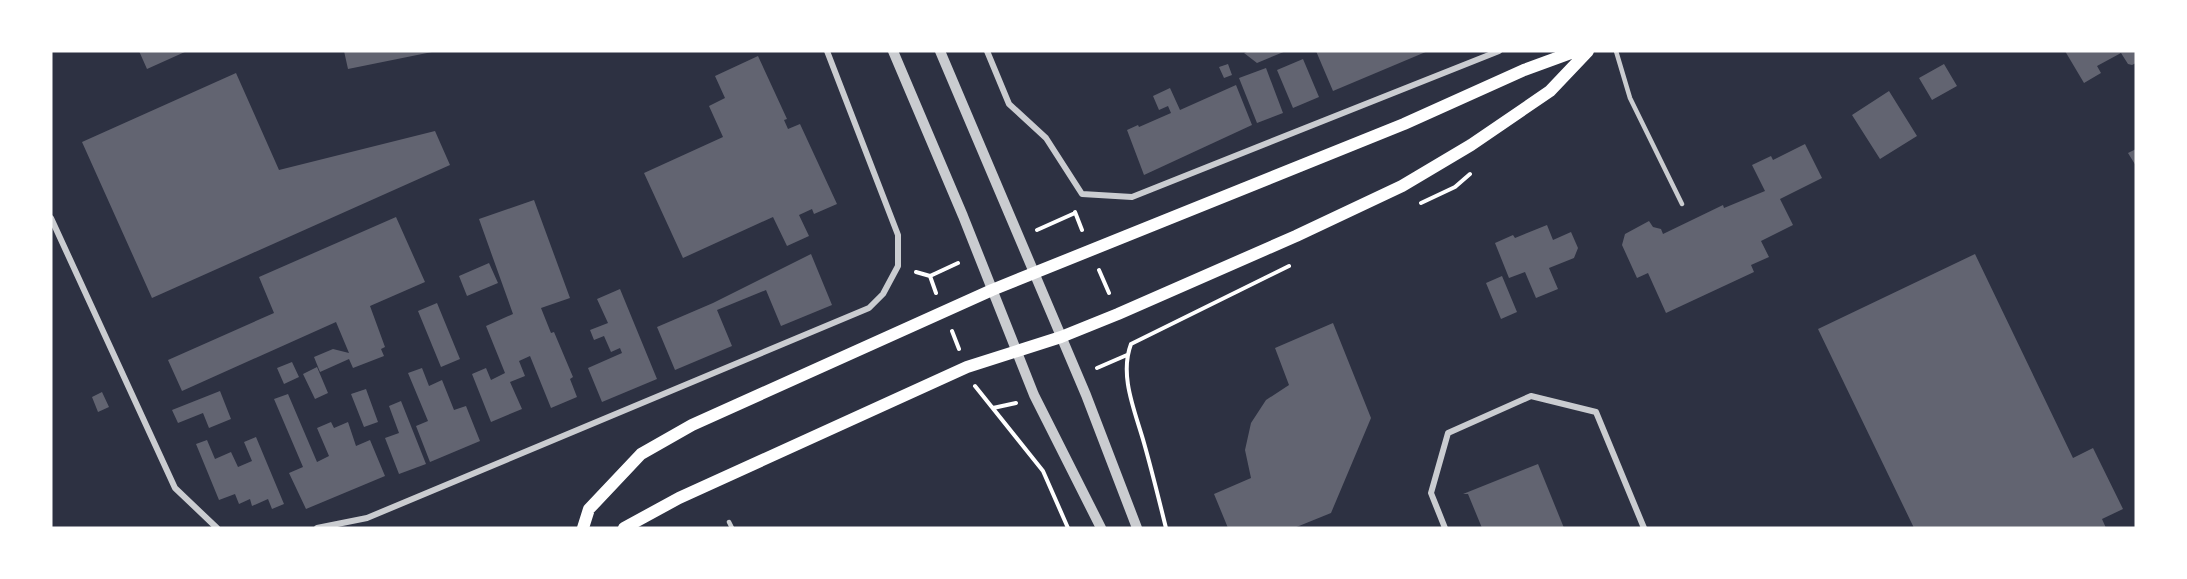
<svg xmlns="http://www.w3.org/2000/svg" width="2187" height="579" viewBox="0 0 2187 579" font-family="'PT Sans',sans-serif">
<rect width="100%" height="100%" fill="#2d3142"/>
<path fill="#626471" d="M 139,51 L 187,51 L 147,69 Z
M 344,51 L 432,51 L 432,52 L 348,69 Z
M 1250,51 L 1286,51 L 1257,63 L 1244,53 Z
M 1316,51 L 1428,51 L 1333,91 Z
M 2065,51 L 2136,51 L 2136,63 L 2132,65 L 2128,64 L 2121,53 L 2097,66 L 2101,73 L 2084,83 Z
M 758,56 L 787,119 L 784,120 L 788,129 L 800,124 L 837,204 L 814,214 L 812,209 L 799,215 L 809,236 L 787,246 L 773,217 L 683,258 L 644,173 L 723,137 L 709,106 L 725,98 L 715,76 Z
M 1303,59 L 1319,97 L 1293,108 L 1277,70 Z
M 1228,64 L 1232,75 L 1224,78 L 1219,67 Z
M 1944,64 L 1957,86 L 1932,100 L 1919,78 Z
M 1266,68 L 1283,113 L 1257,123 L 1239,78 Z
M 236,73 L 279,170 L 435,131 L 450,165 L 152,298 L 82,142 Z
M 1236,85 L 1252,125 L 1144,175 L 1127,130 L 1138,125 L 1139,127 L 1171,113 L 1168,106 L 1159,110 L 1153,96 L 1170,88 L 1180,110 Z
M 1889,91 L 1917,136 L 1880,159 L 1852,115 Z
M 1805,144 L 1822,178 L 1780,199 L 1793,225 L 1761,241 L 1769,257 L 1751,265 L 1754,272 L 1666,313 L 1648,273 L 1637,278 L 1622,245 L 1625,234 L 1649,221 L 1653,227 L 1661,229 L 1663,234 L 1723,205 L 1724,208 L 1765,191 L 1752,165 L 1771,156 L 1773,160 Z
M 2136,149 L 2136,166 L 2128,153 Z
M 534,200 L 570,298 L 541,308 L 551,333 L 554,332 L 573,377 L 570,379 L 577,397 L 551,408 L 530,356 L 519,361 L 525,376 L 510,382 L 522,409 L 491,422 L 472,374 L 486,368 L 491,380 L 505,373 L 486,326 L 513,314 L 479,219 Z
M 396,217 L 425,282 L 370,306 L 385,347 L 381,349 L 384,356 L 353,368 L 349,359 L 320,372 L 314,357 L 333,349 L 349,353 L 336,322 L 182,391 L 168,360 L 274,313 L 259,277 Z
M 1547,225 L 1553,240 L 1571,232 L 1578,248 L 1574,258 L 1549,268 L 1558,289 L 1536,298 L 1525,272 L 1509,278 L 1495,243 L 1513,235 L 1515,238 Z
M 811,254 L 832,305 L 781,326 L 766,290 L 717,310 L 732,346 L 675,370 L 657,327 L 713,303 Z
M 1975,254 L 2073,458 L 2093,448 L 2123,509 L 2102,519 L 2106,528 L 1914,528 L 1818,329 Z
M 489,263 L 498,283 L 467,296 L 459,276 Z
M 1502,276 L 1517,312 L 1501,319 L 1486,283 Z
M 620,289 L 657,379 L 602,402 L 588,368 L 622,353 L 620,348 L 611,352 L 604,336 L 594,340 L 590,330 L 608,323 L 597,299 Z
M 437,303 L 460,359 L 441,367 L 418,311 Z
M 1333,323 L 1371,418 L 1331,513 L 1294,528 L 1228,528 L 1214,494 L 1251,478 L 1245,450 L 1251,423 L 1266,400 L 1289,385 L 1275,348 Z
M 292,362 L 299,377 L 284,384 L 277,368 Z
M 317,367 L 328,393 L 315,399 L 303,374 Z
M 422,368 L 429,386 L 442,380 L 454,410 L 466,406 L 480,441 L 430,462 L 416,426 L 428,421 L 408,373 Z
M 366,389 L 378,422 L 364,427 L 351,394 Z
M 220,391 L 231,419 L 209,428 L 203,413 L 178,423 L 172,410 Z
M 102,392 L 109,407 L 98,412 L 92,397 Z
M 288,394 L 317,462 L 329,456 L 317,428 L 331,422 L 334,428 L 348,422 L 356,446 L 370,440 L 385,476 L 306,509 L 289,473 L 303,467 L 274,399 Z
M 401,401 L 426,464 L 399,474 L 385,438 L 399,433 L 389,406 Z
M 256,437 L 284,504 L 272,509 L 268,499 L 252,506 L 250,499 L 239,504 L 235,494 L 219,500 L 196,444 L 207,440 L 215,459 L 231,452 L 238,467 L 252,461 L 244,442 Z
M 1538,464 L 1564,528 L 1482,528 L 1468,494 L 1463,494 Z"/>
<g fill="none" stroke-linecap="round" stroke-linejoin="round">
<path stroke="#fff" stroke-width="4" d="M 1421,203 L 1455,187 L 1470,174
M 1075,212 L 1082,230
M 1037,230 L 1075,213
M 1099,270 L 1109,293
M 916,272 L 930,276
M 936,293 L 930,276 L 958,263
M 952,331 L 959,349
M 1131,344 L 1289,266
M 1131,344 C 1119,376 1135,411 1144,443 C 1152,471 1159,500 1166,528
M 1097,368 L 1127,355
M 975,386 L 1043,471 L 1068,528
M 993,408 L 1016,403"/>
<path stroke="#caccd0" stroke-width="4.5" d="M 1616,51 L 1630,98 L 1682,204
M 729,522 L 732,528"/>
<path stroke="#caccd0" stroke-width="6" d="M 987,51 L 1009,104 L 1046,138 L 1082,194 L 1132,197 L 1499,51
M 51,218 L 175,488 L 217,528
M 317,528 L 367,518 L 869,308 L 883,294 L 898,266 L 898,235 L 827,51
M 1445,528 L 1431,493 L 1448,433 L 1531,396 L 1596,412 L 1644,528"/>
<path stroke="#caccd0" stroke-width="10" d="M 893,51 L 963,216 L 1034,395 L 1101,528
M 940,51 L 1086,395 L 1137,528"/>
<path stroke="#fff" stroke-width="12" d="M 583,528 L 589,509 L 641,454 L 692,425 L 992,290 L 1404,124 L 1524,70 L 1576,51
M 624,528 L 679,498 L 967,367 L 1061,337 L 1118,314 L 1296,236 L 1402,186 L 1471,145 L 1550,91 L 1588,51"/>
</g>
<rect width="2187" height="579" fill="none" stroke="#ffffff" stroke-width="105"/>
</svg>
